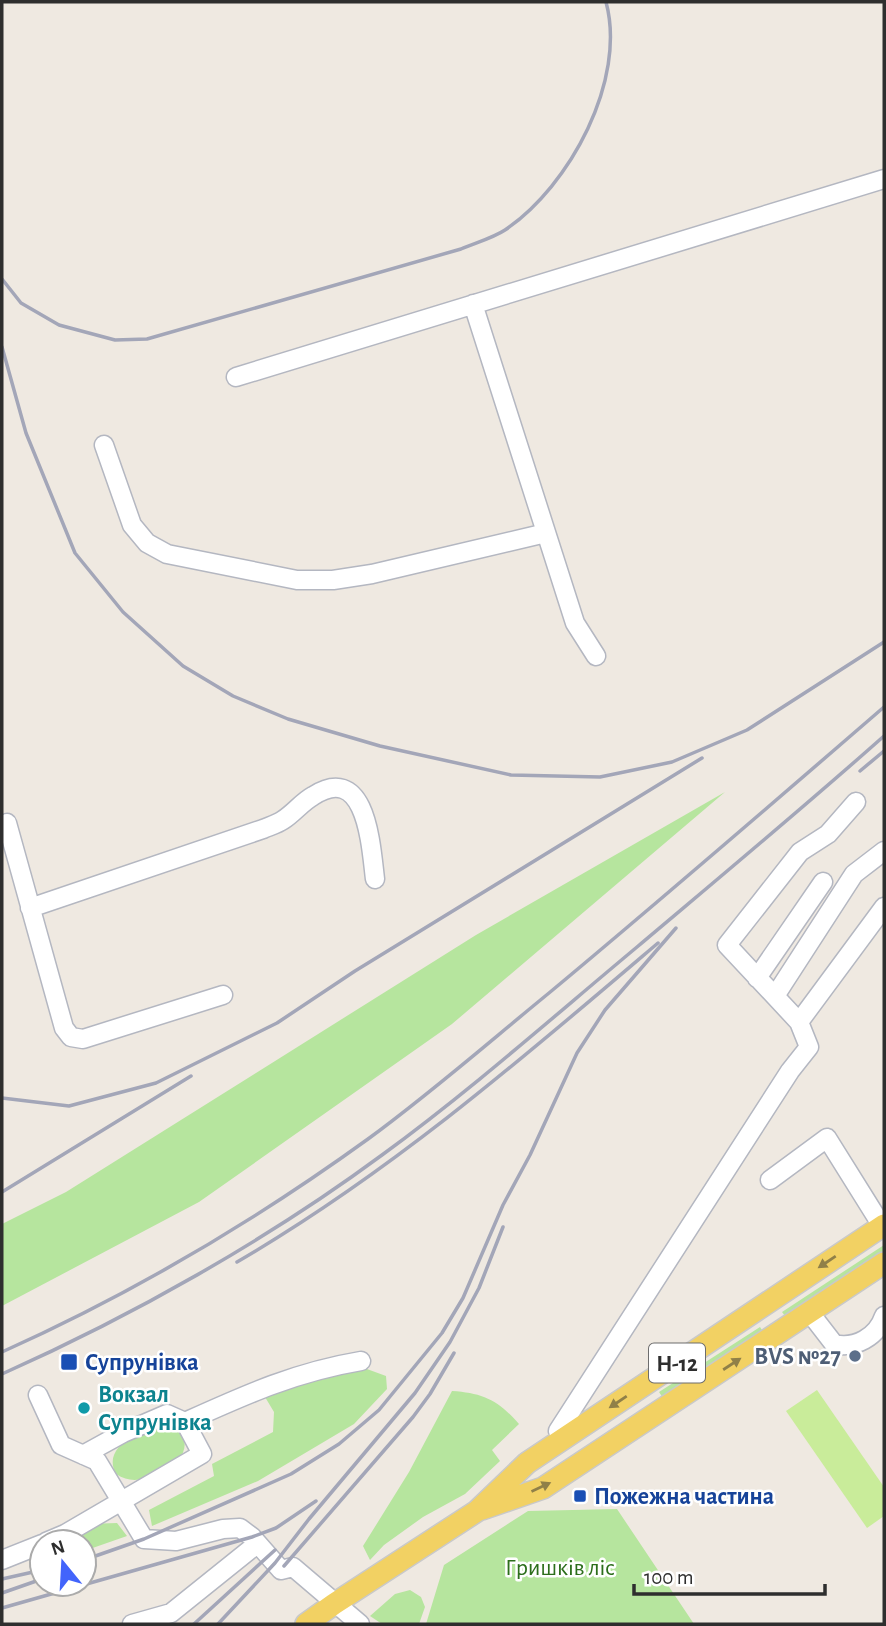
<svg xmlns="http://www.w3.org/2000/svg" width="886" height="1626" viewBox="0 0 886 1626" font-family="'Alegreya Sans',sans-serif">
<rect width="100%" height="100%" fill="#efe9e1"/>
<path fill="#b6e59e" d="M 725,792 L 452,1024 L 199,1202 L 2,1306 L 2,1224 L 66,1192 L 476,935 Z
M 884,1245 L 884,1256 L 788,1320 L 782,1312 Z
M 760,1327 L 766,1336 L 665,1401 L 659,1392 Z
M 356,1365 L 386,1376 L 387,1389 L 354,1424 L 258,1481 L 152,1526 L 149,1510 L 214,1476 L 212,1464 L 273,1432 L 274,1412 L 262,1392 Z
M 452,1391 C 483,1393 498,1400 519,1424 L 492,1450 L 500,1461 L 465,1494 L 423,1517 L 384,1545 L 370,1560 L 363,1546 L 409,1472 Z
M 169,1425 C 185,1431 190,1447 178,1460 C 157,1472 139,1489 116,1474 C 100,1445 146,1427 169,1425 Z
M 617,1509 L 694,1624 L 426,1624 L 444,1565 L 528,1511 Z
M 117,1523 L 127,1536 L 84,1551 L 84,1542 L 57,1542 L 88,1524 Z
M 410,1590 L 421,1597 L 425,1607 L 419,1624 L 382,1624 L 370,1616 L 395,1594 Z"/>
<path fill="#c9ec9a" d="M 817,1390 L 884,1487 L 884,1516 L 867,1528 L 786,1411 Z"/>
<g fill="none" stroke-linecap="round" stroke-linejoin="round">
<g stroke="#b4b7c1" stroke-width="21">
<path id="minor" d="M 473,304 L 575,623 L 596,656
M 236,377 L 884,179
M 104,445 L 132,525 L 147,543 L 167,554 L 297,580 L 333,580 L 372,574 L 546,533
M 856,802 L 828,834 L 800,852 L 727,945 L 799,1022 L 884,907
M 7,823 L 64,1028 L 71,1037 L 83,1039 L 223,995
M 30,908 L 263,829 C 270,826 277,824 283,820 C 294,813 302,802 313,796 C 367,761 371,847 375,879
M 757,978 L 823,882
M 775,996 L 854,874 L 884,851
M 770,1180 L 827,1138 L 882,1226
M 810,1313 L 834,1344 C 855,1349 877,1337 884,1316
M 38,1395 L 61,1445 L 97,1461 L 144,1539 L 176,1541 L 223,1529 L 240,1528 L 252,1537 L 281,1570 L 293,1567 L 360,1624
M 185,1422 C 245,1395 295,1372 361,1361
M 558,1431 L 790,1071 L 809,1047 L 799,1022
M 46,1542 L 65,1534 L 202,1454 L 185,1422 L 167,1414 L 123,1433 L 83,1455
M 2,1560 L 42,1544
M 132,1624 L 171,1613 L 257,1544"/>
</g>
<g stroke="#c9c9c9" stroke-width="24">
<path id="major" d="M 482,1509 L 543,1488 L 884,1263
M 306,1624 L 334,1604 L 477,1511 L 527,1463 L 884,1225"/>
</g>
<use href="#minor" stroke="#fff" stroke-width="18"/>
<use href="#major" stroke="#f2d163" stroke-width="21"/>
<path stroke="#a3a6b8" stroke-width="3.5" d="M 2,279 L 21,303 L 59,325 L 115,340 L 147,339 L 461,249 C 475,243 493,238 505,230 C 570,186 627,80 606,2
M 2,347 L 26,433 L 75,553 L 123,612 L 183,666 L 233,696 L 288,719 L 380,746 L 511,775 L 600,777 L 672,762 L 747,730 L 884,642
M 860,771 L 884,751
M 2,1098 L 69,1106 L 156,1083 L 277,1023 L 355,971 L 702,758
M 2,1192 L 191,1076
M 237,1262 C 390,1173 523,1058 658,943
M 2,1352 C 129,1295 256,1220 368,1139 C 431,1093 489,1042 549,993 C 662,899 773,803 884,707
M 2,1374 C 132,1316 267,1240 382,1155 C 471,1090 553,1017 637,947 C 720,877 803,808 884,736
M 84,1560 L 144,1539 L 291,1474 L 339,1444 L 379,1410 L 442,1333 L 463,1298 L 503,1205 L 530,1155 L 577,1053 L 605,1010 L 676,928
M 284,1566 L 413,1417 L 430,1394 L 454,1353
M 2,1579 L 42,1570
M 2,1593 L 42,1579
M 2,1608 L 252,1537 L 276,1528 L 316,1501
M 194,1624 L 275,1550
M 218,1624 L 275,1563 L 309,1519 L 415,1393 L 450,1342 L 479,1288 L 503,1227"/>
</g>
<defs><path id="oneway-solid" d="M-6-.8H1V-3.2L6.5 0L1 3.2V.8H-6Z" transform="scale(1.75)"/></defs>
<g fill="#908048">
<use href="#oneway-solid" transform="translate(827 1262) rotate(146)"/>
<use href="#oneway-solid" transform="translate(732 1364) rotate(-33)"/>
<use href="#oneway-solid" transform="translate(618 1402) rotate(146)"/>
<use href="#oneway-solid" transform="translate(541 1487) rotate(-25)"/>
</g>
<circle fill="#5c6f8a" stroke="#fff" stroke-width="2.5" cx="855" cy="1356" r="7"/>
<g fill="#1a4fb4" stroke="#fff" stroke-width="2.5">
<rect x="60" y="1353" width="18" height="18" rx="3.5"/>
<rect x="573" y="1489" width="14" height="14" rx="3.5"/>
</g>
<circle fill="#0f9aa8" stroke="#fff" stroke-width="2.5" cx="84" cy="1408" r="7"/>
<g text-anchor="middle" stroke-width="5" stroke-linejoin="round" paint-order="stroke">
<rect fill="#fff" stroke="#6d6d6d" stroke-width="2" x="649" y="1343.5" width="56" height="39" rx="5"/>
<g font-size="23" font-weight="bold" fill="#2e2e2e">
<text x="677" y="1371">Н-12</text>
</g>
<g font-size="24" font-weight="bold" fill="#4e5e75" stroke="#fff" text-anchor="end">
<text x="841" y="1364">BVS №27</text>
</g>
<g font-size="24" font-weight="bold" fill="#164399" stroke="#fff" text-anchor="start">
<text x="85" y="1370">Супрунівка</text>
<text x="594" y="1504">Пожежна частина</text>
</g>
<g font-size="24" font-weight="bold" fill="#0d838f" stroke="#fff" text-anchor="start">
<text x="98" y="1402">Вокзал<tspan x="98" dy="28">Супрунівка</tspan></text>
</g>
<g font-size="24" fill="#2c6e1b" stroke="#fff">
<text x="560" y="1575">Гришків ліс</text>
</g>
</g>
<rect width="886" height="1626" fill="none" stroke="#2e2e2e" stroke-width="7"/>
<g transform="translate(63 1563) rotate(342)"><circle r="33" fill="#ffffff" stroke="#ababab" stroke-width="2"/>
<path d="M0-5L12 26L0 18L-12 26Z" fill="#4264fb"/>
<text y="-10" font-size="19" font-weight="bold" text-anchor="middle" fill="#2e2e2e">N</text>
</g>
<path d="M634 1584v10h191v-10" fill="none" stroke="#2e2e2e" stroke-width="3.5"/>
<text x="644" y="1584" font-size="21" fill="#2e2e2e" stroke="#ffffff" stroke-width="5" paint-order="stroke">100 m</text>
</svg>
